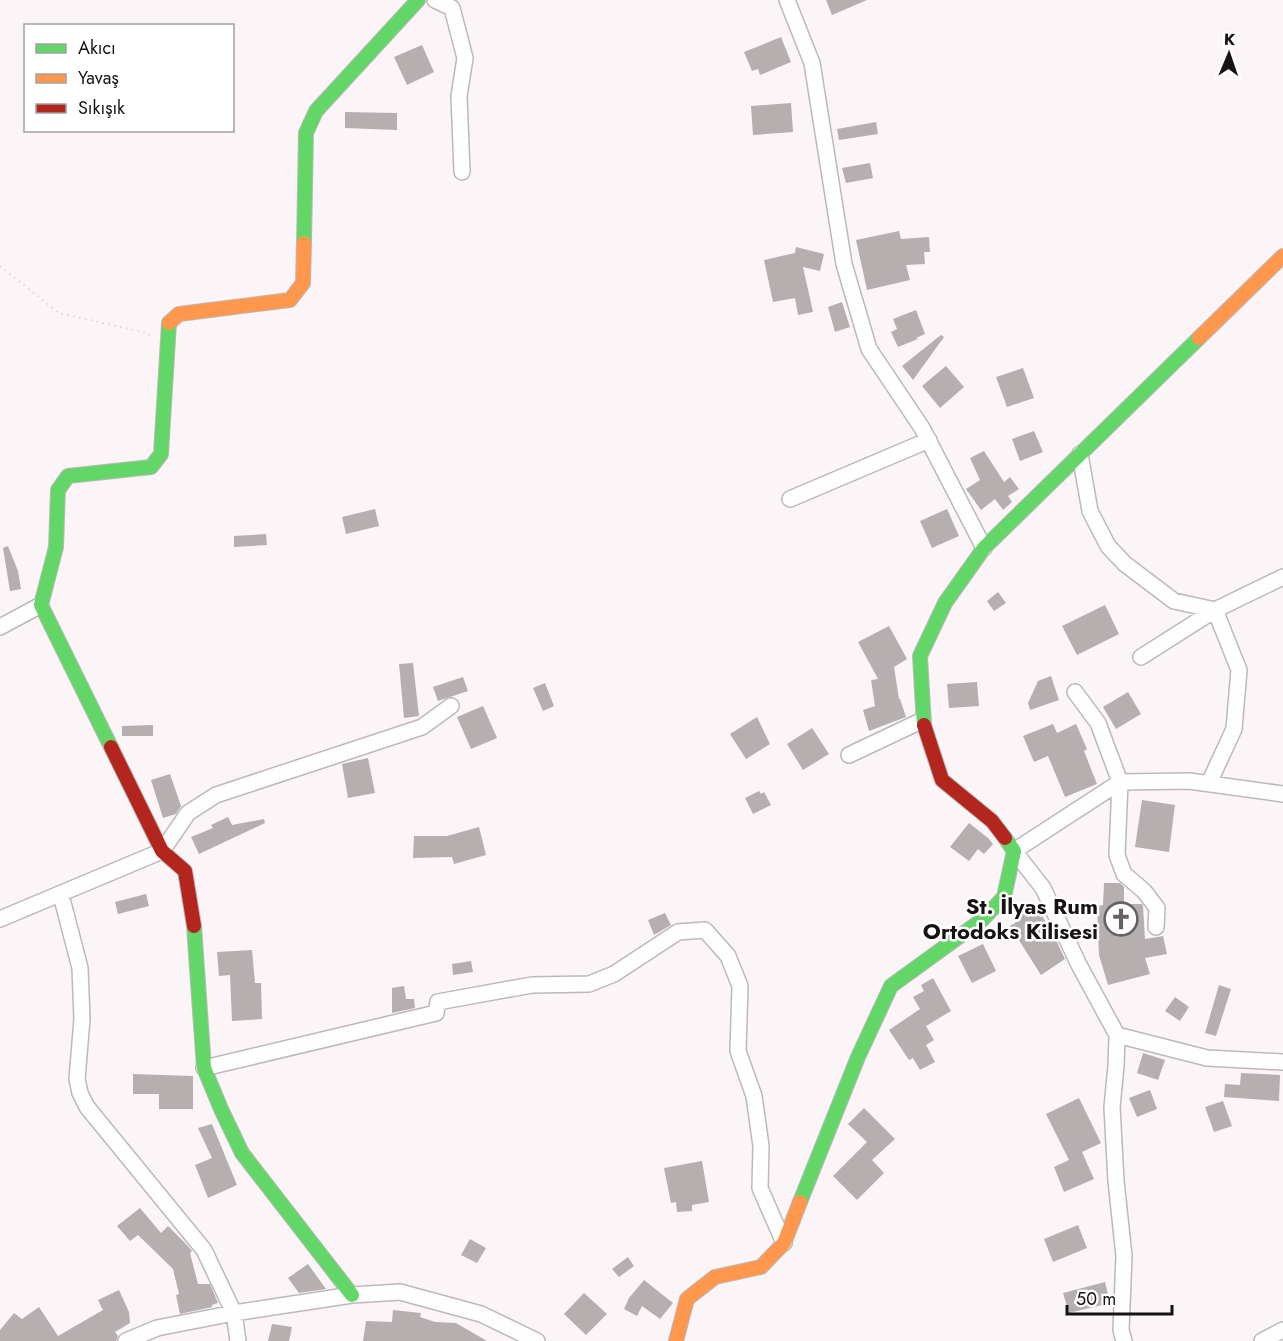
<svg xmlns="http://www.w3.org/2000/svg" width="1283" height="1341" viewBox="0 0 1283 1341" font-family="Jost,sans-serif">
<rect width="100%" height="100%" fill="#fbf5f8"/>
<path fill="#b5afb0" d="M 826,0 L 867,0 L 832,15 Z
M 781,37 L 791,62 L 760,75 L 758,69 L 752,71 L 744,52 Z
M 422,45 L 434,72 L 407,85 L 394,57 Z
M 791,103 L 793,132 L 753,135 L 751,106 Z
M 345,112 L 397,113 L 397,130 L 345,128 Z
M 876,122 L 878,134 L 839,140 L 837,129 Z
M 870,163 L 873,178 L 846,183 L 842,168 Z
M 899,231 L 901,239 L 929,237 L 930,252 L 924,252 L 925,264 L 906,265 L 910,280 L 867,290 L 856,240 Z
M 796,247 L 824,254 L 820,271 L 803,267 L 813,312 L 798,315 L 795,298 L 773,302 L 764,260 L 795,253 Z
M 842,302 L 850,327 L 835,332 L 828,307 Z
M 916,310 L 925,334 L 916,338 L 918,339 L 898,347 L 891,332 L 897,329 L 893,319 Z
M 941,335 L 944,337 L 913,380 L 902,366 Z
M 946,366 L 964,387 L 940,408 L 922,386 Z
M 1023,368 L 1034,398 L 1007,407 L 996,377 Z
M 1034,431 L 1043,452 L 1020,461 L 1012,439 Z
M 984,451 L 1004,482 L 1010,477 L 1019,489 L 1008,496 L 1012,502 L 1003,510 L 995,499 L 981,510 L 966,489 L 980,480 L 970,458 Z
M 375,509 L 379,526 L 346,534 L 342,517 Z
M 947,509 L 959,536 L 932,548 L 920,521 Z
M 266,534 L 267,545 L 234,547 L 234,536 Z
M 8,546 L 18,571 L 21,589 L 10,591 L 3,548 Z
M 998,592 L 1006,603 L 994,611 L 987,601 Z
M 1105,605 L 1119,634 L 1077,655 L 1062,626 Z
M 889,626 L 907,659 L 894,667 L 899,699 L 900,699 L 906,717 L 869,731 L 863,710 L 875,706 L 871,680 L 878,679 L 858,642 Z
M 413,663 L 419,716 L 404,718 L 399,664 Z
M 1051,676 L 1059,700 L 1030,710 L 1028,703 L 1038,681 Z
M 463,677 L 468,691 L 438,701 L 433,687 Z
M 977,682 L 979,706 L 949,708 L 947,684 Z
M 545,683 L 554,706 L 543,711 L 533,688 Z
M 1128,692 L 1141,714 L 1116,729 L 1103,707 Z
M 483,706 L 497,738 L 471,749 L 457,717 Z
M 757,717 L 770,744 L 746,759 L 730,734 Z
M 1053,724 L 1057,733 L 1076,724 L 1087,749 L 1084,751 L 1097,784 L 1065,797 L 1048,756 L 1034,762 L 1023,736 Z
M 153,725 L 153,736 L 122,736 L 122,726 Z
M 812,728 L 829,754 L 803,770 L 787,744 Z
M 368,758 L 375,793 L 348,798 L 342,764 Z
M 170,774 L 181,806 L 176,814 L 163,818 L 151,780 Z
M 759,791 L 761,794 L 764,792 L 771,805 L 753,814 L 745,798 Z
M 1142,800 L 1175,805 L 1169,852 L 1135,847 Z
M 228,817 L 232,825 L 264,819 L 265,823 L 199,854 L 191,837 L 213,828 L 211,825 Z
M 969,823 L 988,838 L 993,844 L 984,854 L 978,849 L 969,861 L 950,847 Z
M 479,827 L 486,855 L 454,864 L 452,857 L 413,858 L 414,836 L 447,836 Z
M 1104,883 L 1120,883 L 1124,887 L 1124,904 L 1142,904 L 1143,906 L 1145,939 L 1163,936 L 1167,954 L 1145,958 L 1150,974 L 1108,985 L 1099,955 L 1097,906 L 1103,905 Z
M 146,894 L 149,906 L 118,914 L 115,902 Z
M 1028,903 L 1033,912 L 1038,909 L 1054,936 L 1065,959 L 1041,975 L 1010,926 L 1021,919 L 1015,911 Z
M 665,913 L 671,925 L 654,935 L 648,920 Z
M 983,944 L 996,971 L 972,983 L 958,956 Z
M 252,950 L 255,983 L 261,983 L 262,1019 L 232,1021 L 230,975 L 219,976 L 217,952 Z
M 471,961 L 473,972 L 453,975 L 452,964 Z
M 933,978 L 951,1011 L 926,1026 L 934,1040 L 926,1045 L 935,1062 L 920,1070 L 913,1058 L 909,1060 L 889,1030 L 920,1009 L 913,997 L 924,991 L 921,985 Z
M 1219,985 L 1231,989 L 1216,1036 L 1205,1033 Z
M 404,986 L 406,999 L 414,999 L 415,1008 L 392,1013 L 392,988 Z
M 1175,997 L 1189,1007 L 1180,1021 L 1165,1011 Z
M 1143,1053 L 1165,1060 L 1158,1080 L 1137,1073 Z
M 1241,1073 L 1280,1075 L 1279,1101 L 1224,1097 L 1225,1084 L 1240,1085 Z
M 133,1074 L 193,1076 L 193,1109 L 159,1109 L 159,1094 L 133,1094 Z
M 1150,1090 L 1157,1109 L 1137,1117 L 1129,1098 Z
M 1079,1098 L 1101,1143 L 1082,1152 L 1094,1179 L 1064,1192 L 1054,1167 L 1069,1160 L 1046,1114 Z
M 1223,1101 L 1232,1126 L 1214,1132 L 1205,1107 Z
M 864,1108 L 895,1139 L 872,1160 L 884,1173 L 857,1200 L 833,1176 L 867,1142 L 848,1124 Z
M 212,1124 L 237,1185 L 208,1198 L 195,1165 L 212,1158 L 198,1128 Z
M 702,1161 L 709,1202 L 692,1205 L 692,1211 L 677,1212 L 676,1202 L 671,1203 L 664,1168 Z
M 140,1208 L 161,1233 L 168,1226 L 186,1244 L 192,1251 L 190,1253 L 198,1284 L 210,1284 L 218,1303 L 212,1305 L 212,1307 L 180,1314 L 176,1295 L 179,1294 L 173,1269 L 138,1235 L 130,1241 L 117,1226 Z
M 1078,1225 L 1087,1248 L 1053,1262 L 1044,1239 Z
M 470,1239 L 486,1248 L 477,1263 L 461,1255 Z
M 628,1257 L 634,1266 L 619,1277 L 612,1269 Z
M 308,1264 L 326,1289 L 299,1293 L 288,1278 Z
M 644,1280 L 673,1303 L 660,1319 L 642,1306 L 637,1316 L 624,1309 L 629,1298 Z
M 1105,1282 L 1110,1303 L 1069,1313 L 1063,1293 Z
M 119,1290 L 129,1312 L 130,1323 L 115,1332 L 118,1336 L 116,1341 L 0,1341 L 0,1330 L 14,1313 L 22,1319 L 39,1307 L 58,1336 L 103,1310 L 98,1300 Z
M 584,1293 L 607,1314 L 586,1335 L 564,1314 Z
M 393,1310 L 421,1313 L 420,1317 L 435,1322 L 456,1323 L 487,1341 L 363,1341 L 366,1321 L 392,1322 Z
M 272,1324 L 292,1327 L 289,1341 L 268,1341 Z"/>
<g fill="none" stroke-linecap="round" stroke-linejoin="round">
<g stroke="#bdb8ba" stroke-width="18">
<path id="street" d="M 435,0 L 452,8 L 465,58 L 459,96 L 462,172
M 787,0 L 812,63 L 844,264 L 869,349 L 922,428 L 984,548
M 1080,454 L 1090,511 L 1108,546 L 1125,564 L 1174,601 L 1215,610 L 1239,670 L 1234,729 L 1209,783
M 790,499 L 929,440
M 0,627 L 41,605
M 1141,657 L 1215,610 L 1283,577
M 1075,692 L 1098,723 L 1120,782 L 1117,855 L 1124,874 L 1144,891 L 1157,908 L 1156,927
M 849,755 L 923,720
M 61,895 L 80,968 L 82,1019 L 77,1079 L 80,1093 L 87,1107 L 204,1250 L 234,1313 L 238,1341
M 0,919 L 162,851 L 188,813 L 216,795 L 422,727 L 451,706
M 1117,1035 L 1207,1058 L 1283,1062
M 204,1068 L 436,1013 L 438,1002 L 532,985 L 589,984 L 614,974 L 678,932 L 705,930 L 728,956 L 740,986 L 738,1051 L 754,1096 L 761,1146 L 760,1188 L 784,1243
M 126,1341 L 157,1328 L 234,1313 L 352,1295 L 400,1292 L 481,1314 L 537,1341
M 1124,1341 L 1121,1330 L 1124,1256 L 1116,1181 L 1112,1107 L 1116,1066 L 1117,1035 L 1078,963 L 1043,888 L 1014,851 L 1120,782 L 1189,781 L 1283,794
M 1262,1341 L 1283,1330"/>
</g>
<g stroke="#bdb8ba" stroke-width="16">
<path id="fast" d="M 304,243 L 306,133 L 316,111 L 418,0
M 924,725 L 920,656 L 945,603 L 984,548 L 1199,338
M 111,747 L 41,605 L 56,547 L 58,490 L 68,476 L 151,467 L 161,454 L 169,323
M 194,926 L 204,1068 L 221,1109 L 242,1153 L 352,1295
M 800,1202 L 858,1057 L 891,986 L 982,920 L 1004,897 L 1014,851 L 1005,838"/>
</g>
<g stroke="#bdb8ba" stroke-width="16">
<path id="slow" d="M 169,323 L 179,314 L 290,300 L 303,283 L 304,243
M 1199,338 L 1283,256
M 676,1341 L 687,1299 L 715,1277 L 761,1267 L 784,1243 L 800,1202"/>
</g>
<g stroke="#bdb8ba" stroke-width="16">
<path id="jam" d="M 924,725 L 942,780 L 992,821 L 1005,838
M 111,747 L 162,851 L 185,871 L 194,926"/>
</g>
<path stroke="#d9d7d8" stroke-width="2" stroke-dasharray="1.5 4.5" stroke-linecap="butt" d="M 0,266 L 59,313 L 147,333 L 151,337"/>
<use href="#street" stroke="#fefefe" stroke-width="15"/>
<use href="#fast" stroke="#63d668" stroke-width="14"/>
<use href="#slow" stroke="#ff974d" stroke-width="14"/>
<use href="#jam" stroke="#b3261e" stroke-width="14"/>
</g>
<defs>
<g id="church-ring" transform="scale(1.725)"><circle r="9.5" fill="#fff" stroke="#676164" stroke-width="1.5"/><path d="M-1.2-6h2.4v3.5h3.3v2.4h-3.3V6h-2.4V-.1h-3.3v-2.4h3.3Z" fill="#676164"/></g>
</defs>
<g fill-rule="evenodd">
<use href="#church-ring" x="1121" y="919"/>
</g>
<g text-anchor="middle" stroke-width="5" stroke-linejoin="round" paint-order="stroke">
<g font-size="22" font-weight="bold" fill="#171214" stroke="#fff" text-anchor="end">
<text x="1098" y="914">St. İlyas Rum<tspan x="1098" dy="25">Ortodoks Kilisesi</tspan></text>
</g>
</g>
<rect x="24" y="24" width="210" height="108" fill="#ffffff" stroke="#a2a0a1" stroke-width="1.5"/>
<rect x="36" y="44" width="30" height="9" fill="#63d668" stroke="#a2a0a1" stroke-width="1.5"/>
<text x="78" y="54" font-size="18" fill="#171214">Akıcı</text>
<rect x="36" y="74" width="30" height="9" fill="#ff974d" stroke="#a2a0a1" stroke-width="1.5"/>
<text x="78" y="84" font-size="18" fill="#171214">Yavaş</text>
<rect x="36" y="104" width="30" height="9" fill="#b3261e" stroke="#a2a0a1" stroke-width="1.5"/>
<text x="78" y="114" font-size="18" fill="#171214">Sıkışık</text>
<g transform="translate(1229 54) rotate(2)" stroke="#ffffff" stroke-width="4.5" paint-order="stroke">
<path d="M0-4.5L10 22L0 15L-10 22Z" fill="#171214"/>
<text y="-9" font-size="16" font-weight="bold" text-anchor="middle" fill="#171214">K</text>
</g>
<path d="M1067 1305v9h105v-9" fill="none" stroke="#171214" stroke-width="3"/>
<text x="1076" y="1305" font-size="18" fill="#171214" stroke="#ffffff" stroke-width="4.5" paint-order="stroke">50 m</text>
</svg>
